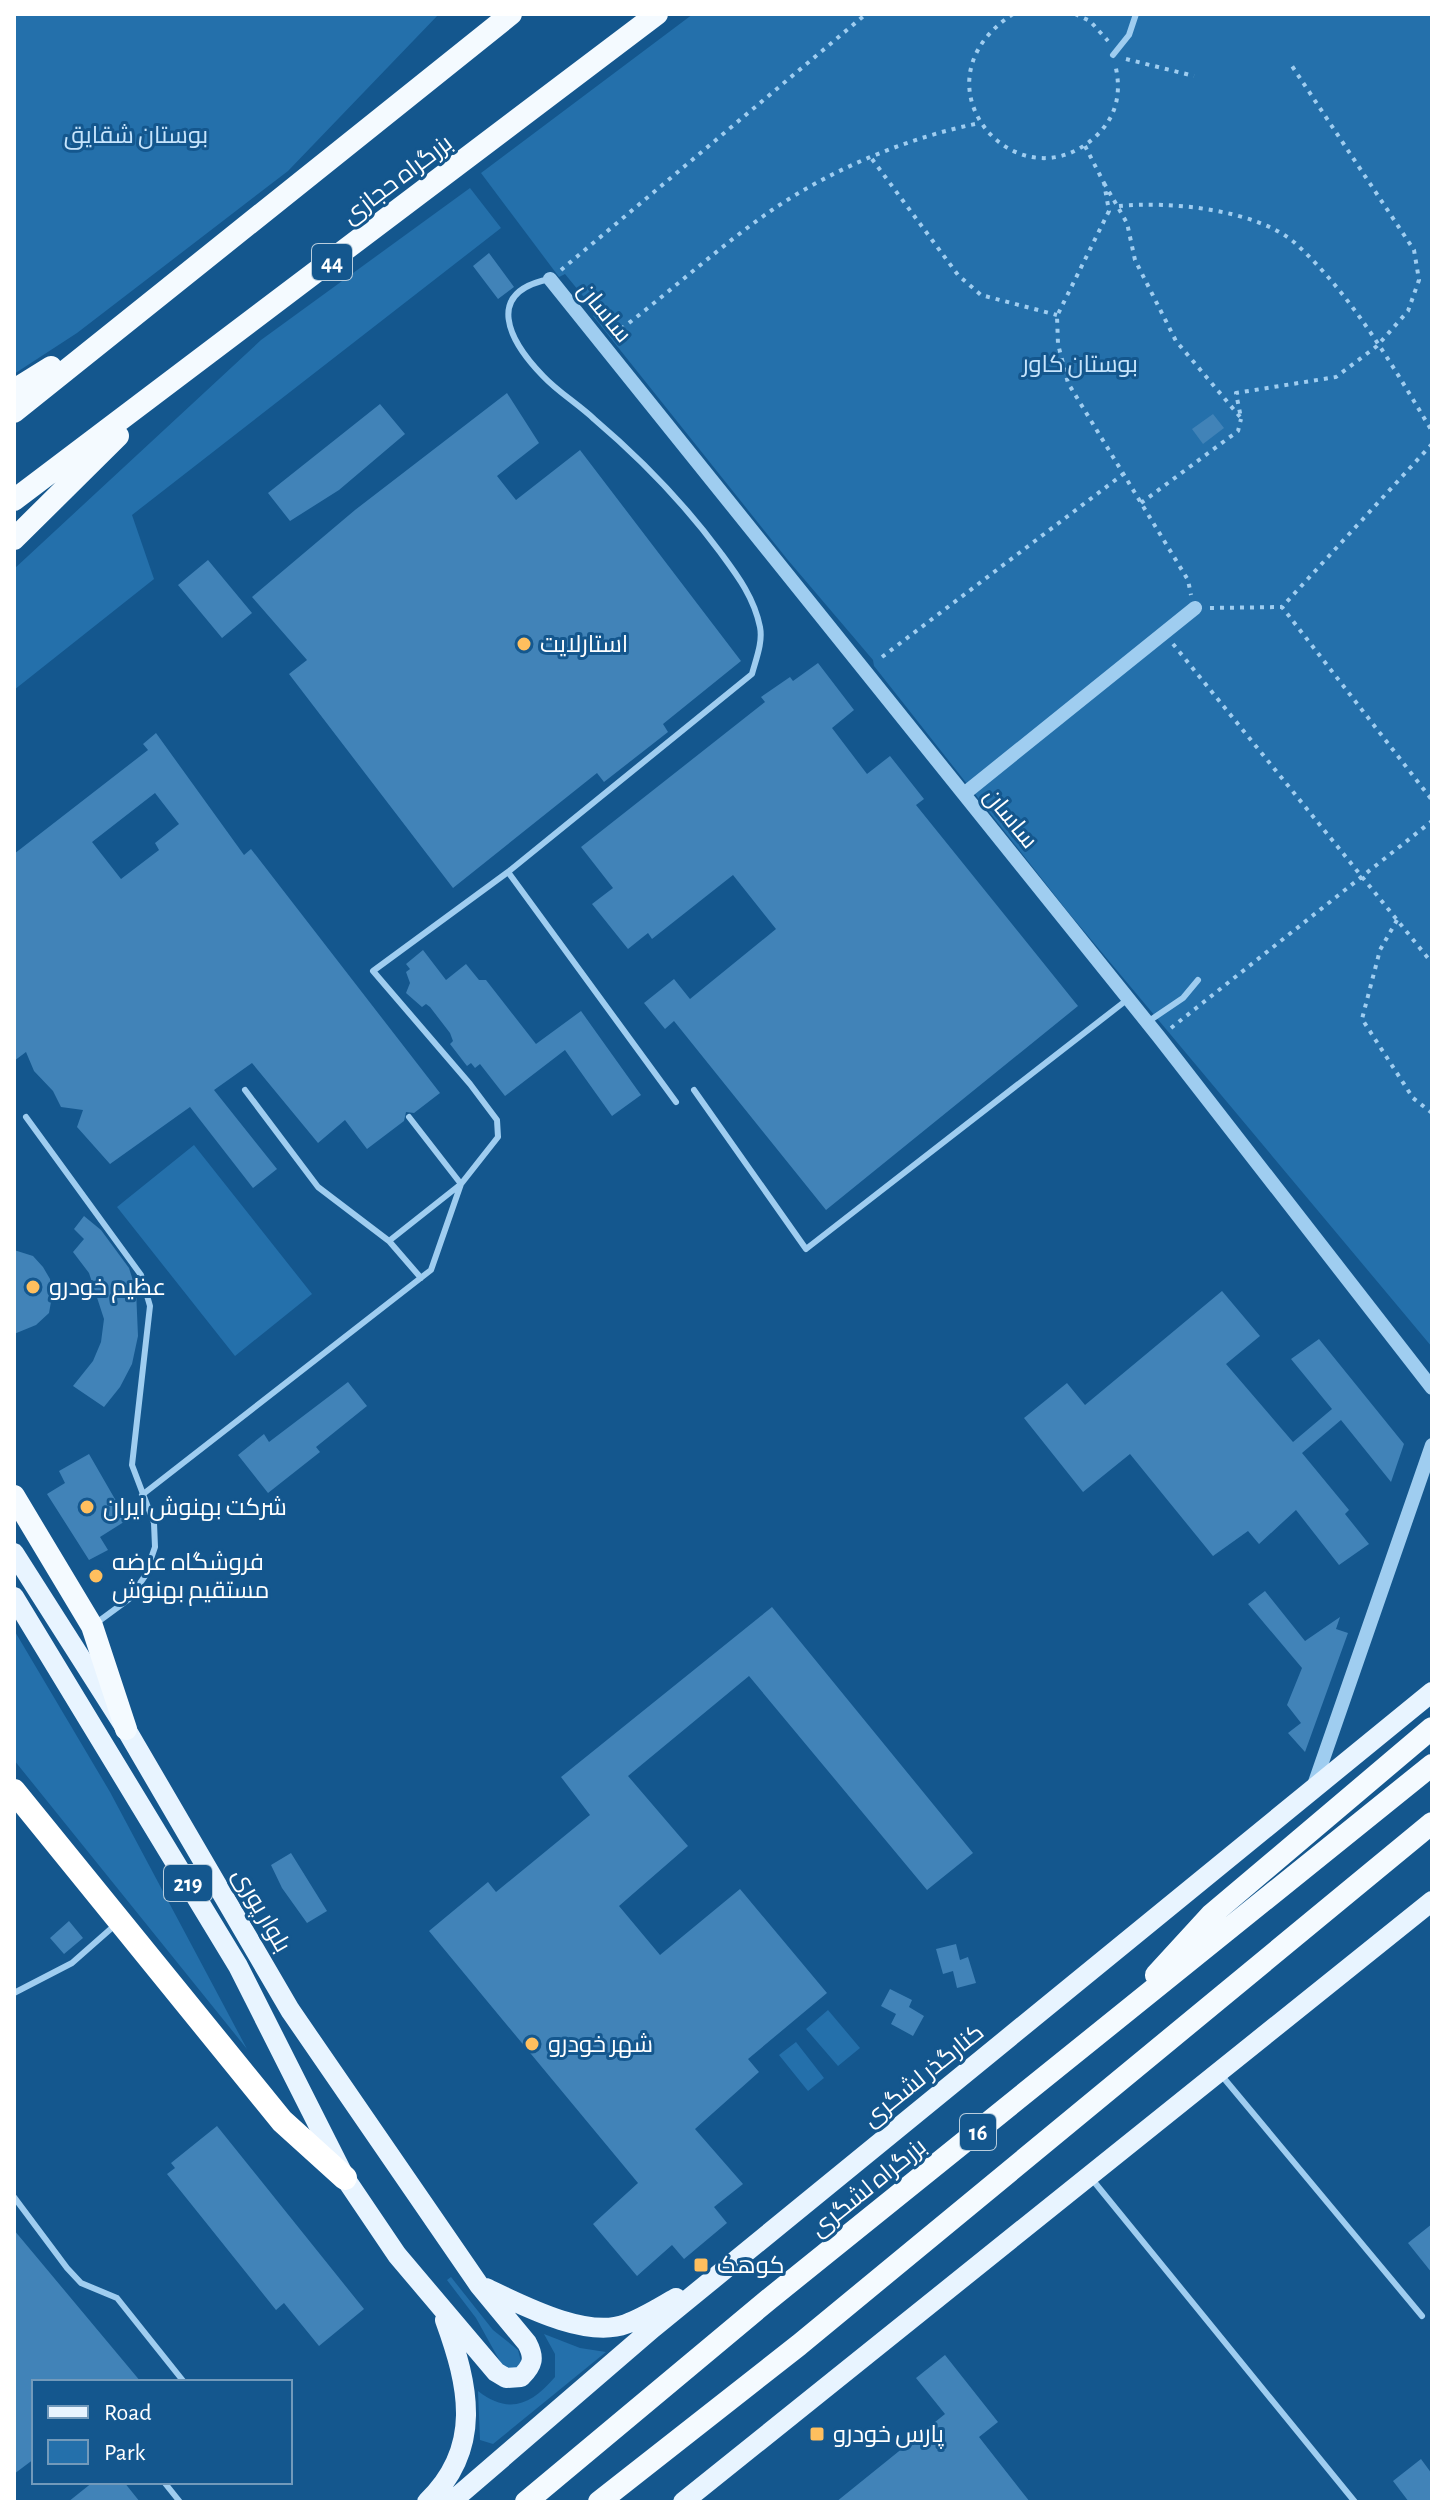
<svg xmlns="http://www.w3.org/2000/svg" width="1446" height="2516" viewBox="0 0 1446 2516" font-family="'Alegreya Sans',Cairo,sans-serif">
<rect width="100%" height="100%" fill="#14578e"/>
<path fill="#2470ab" d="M 14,14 L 439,14 L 288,171 L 77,333 L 14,374 Z
M 693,14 L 1432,14 L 1432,1347 L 1068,912 L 874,666 L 873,660 L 787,559 L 593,316 L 596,312 L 565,274 L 559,277 L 481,173 Z
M 470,188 L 501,228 L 132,515 L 154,579 L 14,690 L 14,569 L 261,340 Z
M 194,1145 L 312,1294 L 235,1356 L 117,1207 Z
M 14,1630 L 110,1792 L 247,2049 L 14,1760 Z
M 828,2010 L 860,2048 L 838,2066 L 806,2029 Z
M 796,2042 L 824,2078 L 808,2091 L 779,2055 Z
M 451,2277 L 493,2330 L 518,2350 L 522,2365 L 512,2371 L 502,2365 L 476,2318 L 447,2280 Z
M 544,2334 L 580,2348 L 606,2352 L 493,2444 L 480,2440 L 478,2391 C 509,2415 531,2405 555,2377 L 555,2354 Z"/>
<path fill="#4183b8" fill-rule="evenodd" d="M 489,253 L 514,287 L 498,299 L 473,266 Z
M 507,393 L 539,443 L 497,476 L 516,500 L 580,450 L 741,661 L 663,724 L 668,732 L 604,782 L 597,773 L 453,888 L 289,674 L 307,660 L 252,597 L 355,510 Z
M 380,404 L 405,434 L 339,490 L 290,521 L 268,493 Z
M 1213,414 L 1224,428 L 1203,444 L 1192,429 Z
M 208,560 L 252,613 L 222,638 L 178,585 Z
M 818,663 L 854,710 L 832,728 L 867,774 L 890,756 L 924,799 L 916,805 L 1078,1006 L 826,1210 L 674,1021 L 665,1029 L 644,1003 L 674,979 L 690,999 L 776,929 L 733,875 L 652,939 L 648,933 L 628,949 L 592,904 L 613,888 L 581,847 L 765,702 L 761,697 L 790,677 L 793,681 Z
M 156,733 L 244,855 L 251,849 L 440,1093 L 414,1113 L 406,1112 L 404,1121 L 367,1149 L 345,1120 L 318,1143 L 252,1063 L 214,1090 L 277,1169 L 253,1188 L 190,1107 L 110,1164 L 77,1127 L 83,1110 L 61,1107 L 53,1091 L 34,1071 L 26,1052 L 14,1061 L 14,854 L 148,750 L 143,744 ZM 155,793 L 179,824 L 155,843 L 159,850 L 121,879 L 92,842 Z
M 423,950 L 446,980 L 466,964 L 479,980 L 486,980 L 536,1044 L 581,1011 L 641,1095 L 612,1116 L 565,1050 L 505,1096 L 480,1064 L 475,1068 L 471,1063 L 467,1066 L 450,1044 L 453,1041 L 450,1033 L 430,1007 L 426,1004 L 422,1007 L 406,993 L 410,983 L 406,972 L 410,969 L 406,964 Z
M 84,1216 L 101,1230 L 129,1268 L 136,1290 L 138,1336 L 132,1364 L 120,1387 L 104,1407 L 73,1386 L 93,1361 L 101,1342 L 104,1319 L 89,1273 L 73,1252 L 84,1239 L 74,1229 Z
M 14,1250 L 33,1256 L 43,1267 L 50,1279 L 52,1296 L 49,1313 L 36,1325 L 14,1334 Z
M 1222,1291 L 1260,1336 L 1226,1364 L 1293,1442 L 1332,1409 L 1291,1359 L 1319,1339 L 1404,1444 L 1391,1482 L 1341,1420 L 1302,1453 L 1349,1510 L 1345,1514 L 1369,1544 L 1339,1565 L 1296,1510 L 1259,1544 L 1248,1531 L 1213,1556 L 1130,1454 L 1083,1492 L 1024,1418 L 1067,1383 L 1085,1405 Z
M 348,1382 L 367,1406 L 316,1447 L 320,1452 L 268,1493 L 238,1455 L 264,1434 L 269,1442 Z
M 89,1454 L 127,1520 L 100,1537 L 108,1550 L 89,1560 L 47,1494 L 65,1483 L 59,1471 Z
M 1265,1591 L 1305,1641 L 1340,1617 L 1336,1629 L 1348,1633 L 1305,1752 L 1288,1733 L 1301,1723 L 1287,1705 L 1302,1668 L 1248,1604 Z
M 772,1607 L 973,1853 L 927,1890 L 749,1676 L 628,1776 L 688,1846 L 619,1906 L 660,1955 L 740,1889 L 827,1993 L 748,2059 L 759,2072 L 695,2129 L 743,2184 L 714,2207 L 727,2223 L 684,2259 L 672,2245 L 637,2276 L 593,2224 L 638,2183 L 429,1931 L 488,1882 L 496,1892 L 590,1815 L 561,1777 Z
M 291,1853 L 327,1911 L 307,1923 L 282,1888 L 271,1865 Z
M 69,1921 L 83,1938 L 64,1954 L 50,1938 Z
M 956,1944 L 960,1960 L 968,1957 L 976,1983 L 957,1988 L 953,1971 L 943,1974 L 936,1949 Z
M 890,1989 L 912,2000 L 909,2007 L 924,2016 L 913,2036 L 891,2024 L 896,2014 L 881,2006 Z
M 217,2126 L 364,2309 L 319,2346 L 284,2303 L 276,2310 L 167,2174 L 175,2168 L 171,2163 Z
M 1432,2224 L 1432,2273 L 1408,2243 Z
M 14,2230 L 141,2382 L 34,2382 L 34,2459 L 14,2474 Z
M 945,2355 L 998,2422 L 979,2437 L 1030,2502 L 836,2502 L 945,2414 L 916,2378 Z
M 1421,2459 L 1432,2474 L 1432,2502 L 1409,2502 L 1393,2481 Z
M 93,2482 L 124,2482 L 140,2502 L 68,2502 Z"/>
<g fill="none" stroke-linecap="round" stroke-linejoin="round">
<path stroke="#9fcdf0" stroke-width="4" stroke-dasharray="4 6" stroke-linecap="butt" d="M 1013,14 C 907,83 1017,208 1095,137 C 1117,117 1122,92 1115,64
M 1075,14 L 1090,21 L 1108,41
M 1126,59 L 1194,76
M 1085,146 L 1104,183 L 1109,211 L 1057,316 L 1058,344 L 1068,383 L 1188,580 L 1191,595
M 872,159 L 958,275 L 981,295 L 1057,315
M 1104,183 L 1127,223 L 1135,260 L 1176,341 L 1241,418 L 1236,393 L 1336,377 L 1377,346 L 1408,311 L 1419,280 L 1414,250 L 1290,63
M 1119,206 C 1168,201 1256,209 1295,243 C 1353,296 1392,365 1432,431
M 561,270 L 866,14
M 613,335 C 667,295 717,248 772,210 C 832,169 909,137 980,123
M 1432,444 L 1282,607 L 1432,800
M 1141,503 L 1238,431 L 1241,419
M 1210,608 L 1282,607
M 1173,644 L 1432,963
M 882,657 L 1122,475
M 1397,920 L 1380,950 L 1362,1019 L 1413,1098 L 1432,1113
M 1171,1028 L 1432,821"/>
<path stroke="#9fcdf0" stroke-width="6" d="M 1113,55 L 1129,35 L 1136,14
M 508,872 L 676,1102
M 1149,1021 L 1183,998 L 1198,980
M 245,1090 L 318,1187 L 389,1241 L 421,1278
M 694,1090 L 806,1249 L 1128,999
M 26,1117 L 141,1275 L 150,1306 L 132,1465 L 154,1523 L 155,1547 L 145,1576 L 129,1599 L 95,1624
M 389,1241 L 461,1184 L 498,1137 L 497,1120 L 470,1084 L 373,971 L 508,872 L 752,674 C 756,659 763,642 760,627 C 754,597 737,575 720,552 C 683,502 641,459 594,419 C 578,404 558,392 543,376 C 508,340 484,292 550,279
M 142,1495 L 431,1270 L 461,1184 L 409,1117
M 14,1993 L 72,1963 L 114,1926
M 1222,2076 L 1422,2316
M 1091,2178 L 1355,2502
M 14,2197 L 67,2268 L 81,2283 L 117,2298 L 184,2382
M 164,2482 L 180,2502"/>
<path stroke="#9fcdf0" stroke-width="14" d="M 550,279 L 1159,1037 L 1432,1388
M 964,794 L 1195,608
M 1313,1788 L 1432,1445"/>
<path stroke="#e8f4ff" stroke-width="20" d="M 14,1553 L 126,1729 L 290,2010 L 479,2285 L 527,2343 C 535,2358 533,2365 521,2377 L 506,2378 L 496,2372 L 397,2255 L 345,2178 L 238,1966 L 14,1597
M 486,2288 C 522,2305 586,2339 626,2324 C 643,2318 660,2307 676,2298
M 427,2502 C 483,2448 469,2386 445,2320
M 451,2502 L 653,2328 L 1432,1692
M 683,2502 L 1432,1901"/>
<path stroke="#f4faff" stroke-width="22" d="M 14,390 L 51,367
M 14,412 L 511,14
M 14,500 L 657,14
M 14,539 L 118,436
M 14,1496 L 92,1626 L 126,1729
M 1156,1975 L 1211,1915 L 1432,1728
M 526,2502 L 768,2300 L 1432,1765
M 599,2502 L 799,2345 L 1432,1823"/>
<path stroke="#fff" stroke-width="24" d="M 14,1791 L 282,2121 L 345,2178"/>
</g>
<g fill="#ffbf5e" stroke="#14578e" stroke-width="3">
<circle cx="524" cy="644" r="8"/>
<circle cx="33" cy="1287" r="8"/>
<circle cx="87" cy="1507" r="8"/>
<circle cx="96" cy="1576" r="8"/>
<circle cx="532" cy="2044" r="8"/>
<rect x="693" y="2257" width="16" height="16" rx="4"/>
<rect x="809" y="2426" width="16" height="16" rx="4"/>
</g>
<g text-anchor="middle" stroke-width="6" stroke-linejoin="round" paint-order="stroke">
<g fill="#14578e" stroke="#b8cddd" stroke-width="2">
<rect x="312" y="244" width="40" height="36" rx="6"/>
<rect x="164" y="1865" width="48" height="36" rx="6"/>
<rect x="960" y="2114" width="36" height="36" rx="6"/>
</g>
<g font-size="22" font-weight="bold" fill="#fff">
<text x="332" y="270">44</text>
<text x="188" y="1891">219</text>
<text x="978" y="2140">16</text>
</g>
<g font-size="24" fill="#c6e4fc" stroke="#14578e">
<text x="136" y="143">بوستان شقایق</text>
<text x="1080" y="372">بوستان کاور</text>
</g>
<g font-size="24" fill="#fff" stroke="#14578e">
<text transform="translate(397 179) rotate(-37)" y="8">بزرگراه حجازی</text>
<text transform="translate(605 312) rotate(51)" y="8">ساسان</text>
<text transform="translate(1011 818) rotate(51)" y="8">ساسان</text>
<text transform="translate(262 1910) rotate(60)" y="8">بلوار پوری</text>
<text transform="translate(923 2075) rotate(-39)" y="8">کنارگذر لشگری</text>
<text transform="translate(868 2187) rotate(-39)" y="8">بزرگراه لشگری</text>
</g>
<g font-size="24" fill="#fff" stroke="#14578e" text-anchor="start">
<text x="540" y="652">استارلایت</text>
<text x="49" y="1295">عظیم خودرو</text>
<text x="103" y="1515">شرکت بهنوش ایران</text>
<text x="112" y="1570">فروشگاه عرضه<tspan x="112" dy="28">مستقیم بهنوش</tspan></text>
<text x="548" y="2052">شهر خودرو</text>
<text x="717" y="2273">کوهک</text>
<text x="833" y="2442">پارس خودرو</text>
</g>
</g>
<rect width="1446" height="2516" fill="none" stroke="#ffffff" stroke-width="32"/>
<rect x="32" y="2380" width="260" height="104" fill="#14578e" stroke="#729abb" stroke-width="2"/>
<rect x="48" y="2406" width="40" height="12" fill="#e8f4ff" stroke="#729abb" stroke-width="2"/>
<text x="104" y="2420" font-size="24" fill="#ffffff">Road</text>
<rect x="48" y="2440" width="40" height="24" fill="#2470ab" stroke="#729abb" stroke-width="2"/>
<text x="104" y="2460" font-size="24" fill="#ffffff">Park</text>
</svg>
